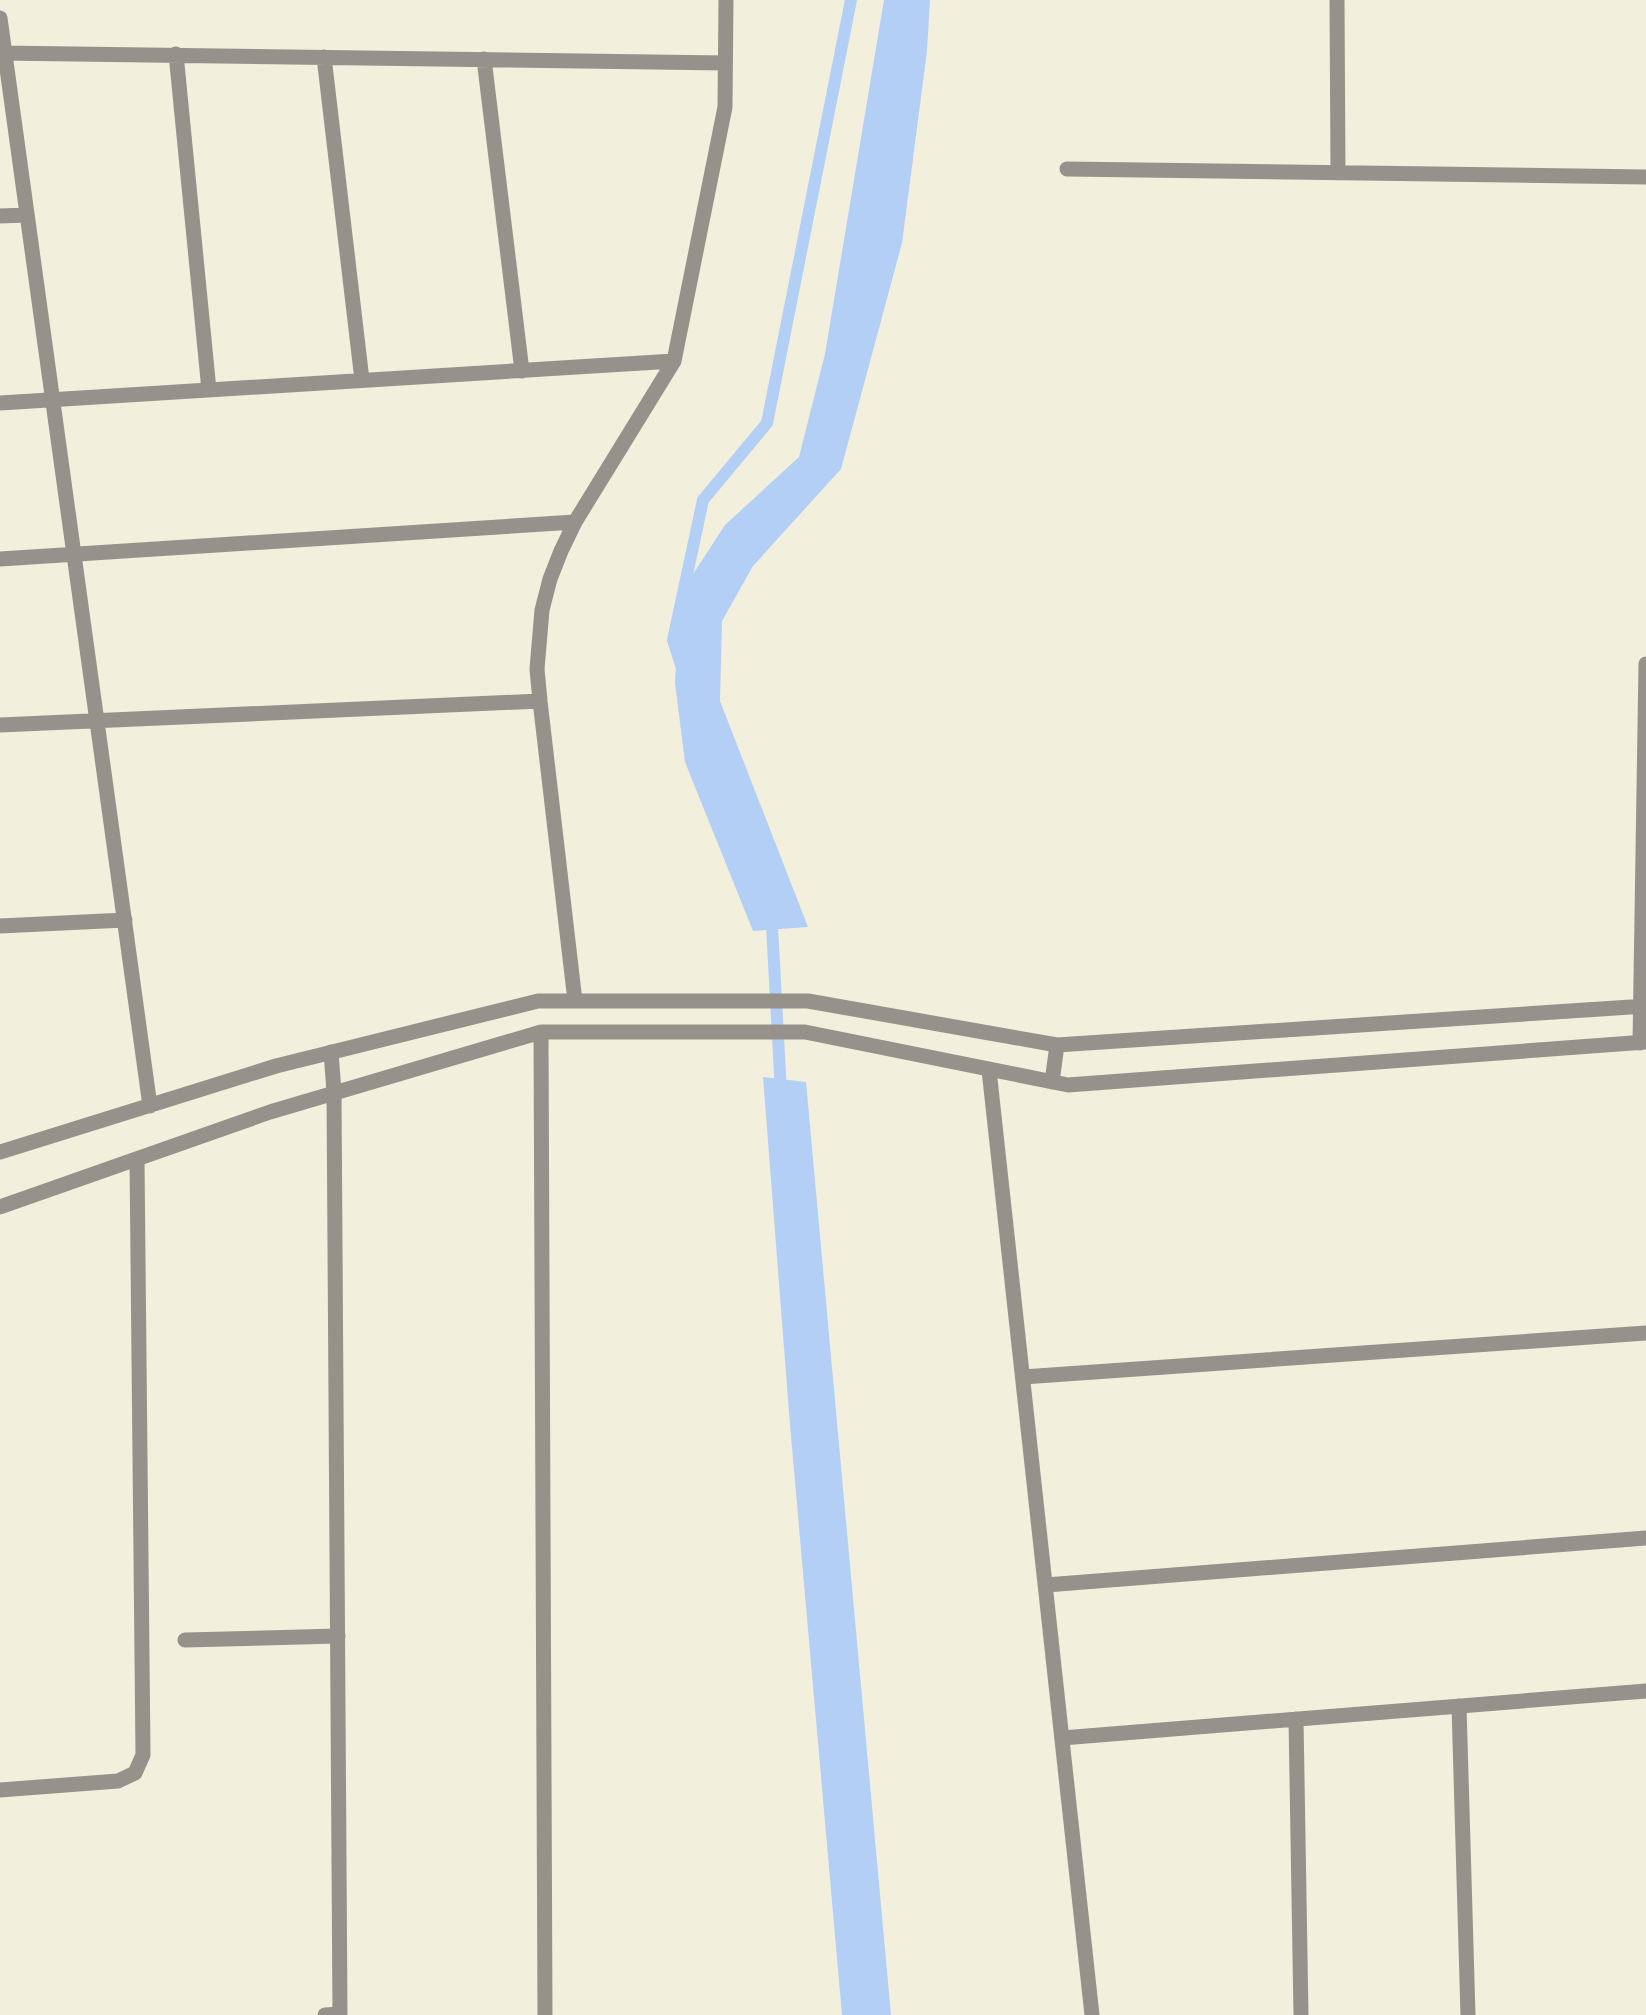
<svg xmlns="http://www.w3.org/2000/svg" width="1646" height="2015" font-family="'Open Sans',sans-serif">
	<style>
		.water { fill: #b3cff6 }
		.lines { fill: none; stroke-linecap: round; stroke-linejoin: round }
		.stream { stroke: #b3cff6; stroke-width: 12 }
		.minor { stroke: #96928b; stroke-width: 15 }
	</style>
	<rect width="100%" height="100%" fill="#f2efdc"/>
	<path class="water" d="M884,0H930L927,51L902,243L841,469L753,566L722,621L720,701L808,927L753,931L685,762L675,683L680,594L725,525L799,457L825,354Z
		M763,1077L806,1082L891,2015H842L790,1425Z"/>
	<g class="lines">
		<path class="stream" d="M681,665L673,640L703,500L767,423L851,0
			M768,916L772,926L781,1093"/>
		<path class="minor" d="M1337,0L1338,173
			M0,18L150,1106
			M0,53L725,63
			M176,54L209,390
			M324,57L362,380
			M484,59L522,371
			M1067,169L1646,177
			M0,216L27,215
			M0,403L674,361
			M0,559L575,522
			M0,725L540,701
			M0,926L125,920
			M575,1001L540,701L537,669L542,610L550,579L561,551L575,522L674,361L725,107L726,0
			M541,1032L545,2015
			M1640,1043L1646,664
			M331,1052L334,1092L340,2015
			M989,1070L1092,2015
			M1052,1082L1057,1045
			M0,1152L276,1066L538,1001H808L1057,1045L1646,1006
			M0,1207L270,1112L541,1032H805L1068,1085L1646,1042
			M1023,1377L1646,1333
			M1046,1585L1646,1538
			M185,1640L338,1636
			M1459,1706L1468,2015
			M1296,1719L1301,2015
			M1062,1738L1646,1691
			M0,1790L118,1781L135,1773L143,1755L137,1160
			M325,2015L340,2014"/>
	</g>
</svg>
